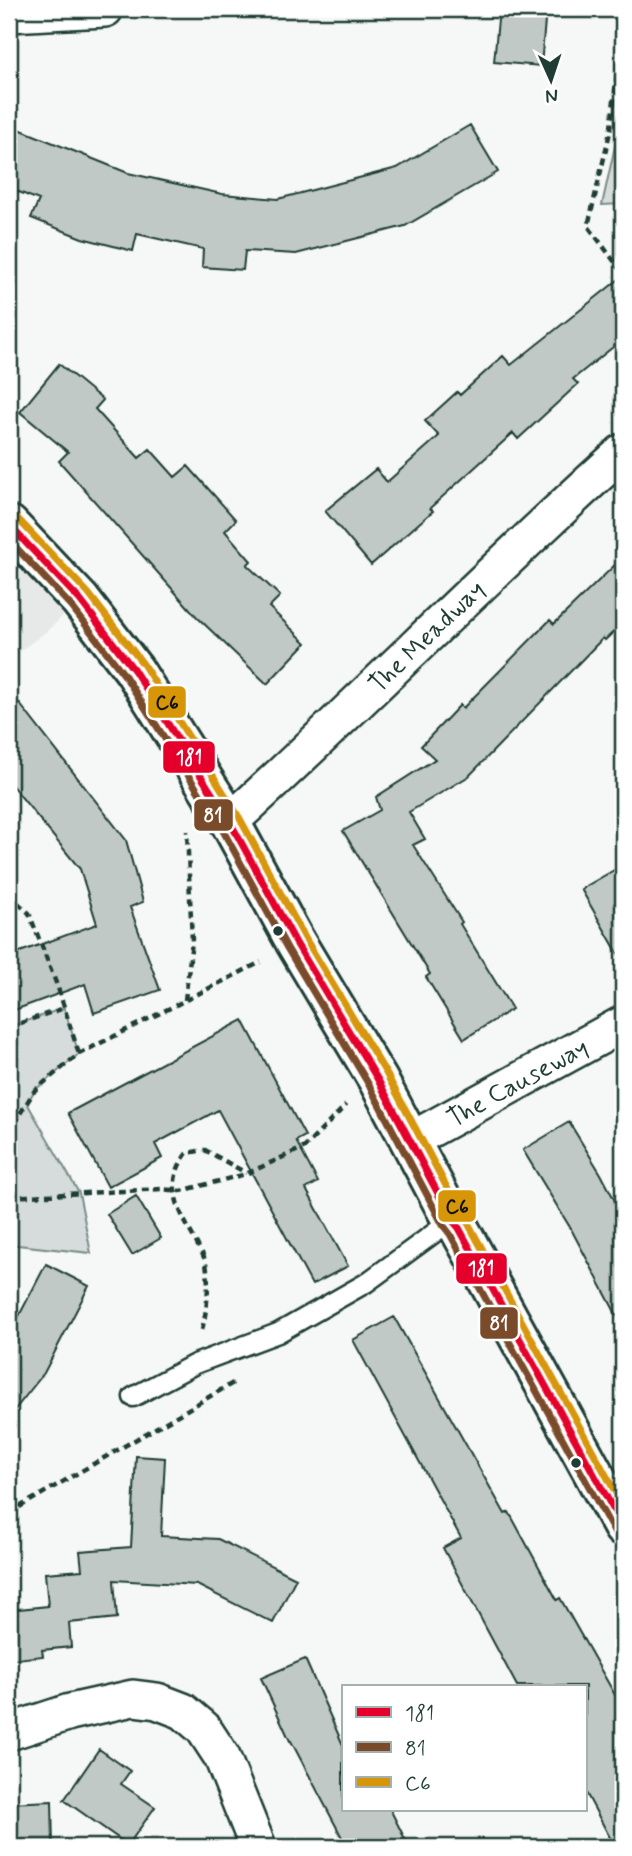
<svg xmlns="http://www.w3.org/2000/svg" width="632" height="1856" font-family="Mynerve,sans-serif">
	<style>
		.built { fill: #e6e9e8 }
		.green { fill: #d6dcdb; stroke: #7a8c88; stroke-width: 2 }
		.building { fill: #c0c9c6; stroke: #1f3d34; stroke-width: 2 }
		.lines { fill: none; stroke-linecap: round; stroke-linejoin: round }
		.service-casing { stroke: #1f3d34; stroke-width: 23 }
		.minor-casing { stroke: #1f3d34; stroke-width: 40 }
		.tertiary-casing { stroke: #1f3d34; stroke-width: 44 }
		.path { stroke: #1f3d34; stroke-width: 4.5; stroke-dasharray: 7 5; stroke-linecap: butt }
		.service { stroke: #fff; stroke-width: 18 }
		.minor { stroke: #fff; stroke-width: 35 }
		.tertiary { stroke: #fff; stroke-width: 38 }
		.bus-1-casing { stroke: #fff; stroke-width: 12 }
		.bus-2-casing { stroke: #fff; stroke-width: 12 }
		.bus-3-casing { stroke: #fff; stroke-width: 12 }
		.bus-1 { stroke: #e4002b; stroke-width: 7 }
		.bus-2 { stroke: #7a4b2a; stroke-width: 7 }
		.bus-3 { stroke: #d79608; stroke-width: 7 }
		.bus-dot { fill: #1f3d34; stroke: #fff; stroke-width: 2.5 }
		.labels { text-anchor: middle; stroke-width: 5; stroke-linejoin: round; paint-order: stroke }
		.street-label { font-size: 26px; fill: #1f3d34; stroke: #fff }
		.line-badge { stroke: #fff; stroke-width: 2.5 }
		.badge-label { font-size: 19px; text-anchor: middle; font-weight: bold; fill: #fff }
		.pale-badge-label { font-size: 19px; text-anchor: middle; font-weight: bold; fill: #111 }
	</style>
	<rect width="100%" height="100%" fill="#f6f7f7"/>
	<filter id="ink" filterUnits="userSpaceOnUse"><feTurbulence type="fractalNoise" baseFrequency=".0143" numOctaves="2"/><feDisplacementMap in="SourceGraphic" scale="14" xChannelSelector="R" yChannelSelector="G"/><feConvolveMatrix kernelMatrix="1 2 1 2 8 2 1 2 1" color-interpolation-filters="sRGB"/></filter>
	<g filter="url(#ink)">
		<path class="built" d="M9,525L80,600L47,631L9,659Z"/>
		<path class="green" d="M623,85V204L602,205L619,128Z
			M64,1008L79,1054L35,1090L27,1103L79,1193L91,1253L9,1244V1027Z"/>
		<path class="building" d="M499,9H546L541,66L494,62Z
			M9,125L128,173L222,194L278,199L397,168L470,125L498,172L405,226L296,254L245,251L243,270L202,267L203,249L137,234L133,251L82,238L31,218L39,200L9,188Z
			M623,276V339L573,379L578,384L518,439L513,433L430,508L433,511L371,565L325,511L376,469L387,482L439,436L425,421L457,392L460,395L503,356L511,365Z
			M59,364L103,400L95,409L139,458L150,449L175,477L188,466L236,520L225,531L251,561L247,565L280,596L269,607L306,643L267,684L197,617L59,461L68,452L20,412Z
			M623,557V623L605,640L603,638L469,776L409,812L425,839L413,845L462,922L460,924L512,1009L464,1039L426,977L430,974L343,831L380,810L376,797L435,759L421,746L460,705L463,708L550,620L554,624Z
			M9,690L126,840L143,902L130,907L160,990L94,1013L85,984L9,1012V956L97,924L80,869L9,782Z
			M623,865V962L581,889Z
			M243,1020L305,1136L296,1141L318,1182L306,1189L348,1266L312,1285L218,1110L155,1144L162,1158L108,1187L68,1113Z
			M569,1122L601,1174L623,1216V1327L571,1229L523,1150Z
			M136,1196L161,1238L132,1255L107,1214Z
			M46,1264L89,1286L44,1373L9,1417V1335Z
			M394,1317L505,1514L509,1512L557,1600L560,1598L623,1709V1847H615L585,1791V1686H517L443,1548L461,1538L353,1340Z
			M136,1456L165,1458L161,1536L218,1539L296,1578L273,1623L197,1585L114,1580L117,1618L69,1623L71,1647L42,1650L43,1656L9,1660V1610L48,1606L45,1573L82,1570L80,1551L131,1547Z
			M305,1659L343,1745V1809H390L409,1847H347L291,1741H290L261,1678Z
			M99,1749L130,1771L121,1784L155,1807L128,1845L64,1800Z
			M52,1801L53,1847H9V1803Z"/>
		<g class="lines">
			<g class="service-casing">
				<path id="service" d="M133,1397L195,1364L278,1333L366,1283L452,1220"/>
			</g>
			<g class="minor-casing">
				<path id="minor" d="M9,14L105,9
					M230,822C363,701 489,572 623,452
					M411,1140L623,1024
					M9,1732L70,1712L133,1698L157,1701L183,1711L203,1728L222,1757L258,1847"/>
			</g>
			<g class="tertiary-casing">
				<path id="tertiary" d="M9,525L80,600L134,670L230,822L296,943L378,1080L452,1220L459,1228L623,1527"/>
			</g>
			<path class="path" d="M623,15L611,128L588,226L623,273
				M9,895L29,913L58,988L79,1054
				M185,1000L192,941L187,831
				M9,1027L64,1008
				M10,1197L161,1189L181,1191L246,1174L305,1147L346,1105
				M9,1206V1131L35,1090L79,1054L261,962
				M202,1330C207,1309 210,1285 206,1264C205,1257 200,1250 197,1244C180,1212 162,1186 187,1153L205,1150L246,1173
				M9,1513L233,1383"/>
			<use href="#service" class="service"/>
			<use href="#minor" class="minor"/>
			<use href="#tertiary" class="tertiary"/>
			<g class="bus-1-casing">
				<path id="bus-1" d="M9,525L80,600L134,670L230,822L296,943L378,1080L452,1220L459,1228L623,1527"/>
			</g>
			<g class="bus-2-casing">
				<path id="bus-2" d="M9,540L72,607L125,676L221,827L287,948L369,1085L443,1225L450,1234L614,1532"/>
			</g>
			<g class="bus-3-casing">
				<path id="bus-3" d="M17,518L88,593L143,664L239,817L305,938L387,1075L461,1214L468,1223L623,1506"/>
			</g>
			<use href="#bus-1" class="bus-1"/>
			<use href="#bus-2" class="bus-2"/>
			<use href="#bus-3" class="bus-3"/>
		</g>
	</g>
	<g class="bus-dot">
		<circle cx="278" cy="931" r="6"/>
		<circle cx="576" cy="1463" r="6"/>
	</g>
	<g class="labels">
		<g class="street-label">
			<text transform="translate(426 636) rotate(-44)" y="9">The Meadway</text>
			<text transform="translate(517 1082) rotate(-29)" y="9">The Causeway</text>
		</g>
	</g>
	<g class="line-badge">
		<rect x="147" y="685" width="40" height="34" rx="7" fill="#d79608"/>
		<rect x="162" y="740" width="54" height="34" rx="7" fill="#e4002b"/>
		<rect x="193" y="798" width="41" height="34" rx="7" fill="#7a4b2a"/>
		<rect x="437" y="1189" width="40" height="34" rx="7" fill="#d79608"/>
		<rect x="455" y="1252" width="53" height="33" rx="7" fill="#e4002b"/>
		<rect x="479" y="1306" width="40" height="34" rx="7" fill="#7a4b2a"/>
	</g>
	<g class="badge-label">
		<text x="189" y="764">181</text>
		<text x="213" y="822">81</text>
		<text x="481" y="1275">181</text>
		<text x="499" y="1330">81</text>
	</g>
	<g class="pale-badge-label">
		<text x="167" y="709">C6</text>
		<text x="457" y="1213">C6</text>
	</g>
	<rect width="632" height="1856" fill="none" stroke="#fff" stroke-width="35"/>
	<rect x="18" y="18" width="597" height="1821" fill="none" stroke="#1f3d34" stroke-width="2.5" filter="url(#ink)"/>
	<rect x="342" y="1685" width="245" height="126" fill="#ffffff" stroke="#a5b1ae" stroke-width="2"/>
	<rect x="356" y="1707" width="35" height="10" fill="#e4002b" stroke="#a5b1ae" stroke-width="2"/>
	<text x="405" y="1720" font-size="21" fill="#1f3d34">181</text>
	<rect x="356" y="1742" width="35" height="10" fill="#7a4b2a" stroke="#a5b1ae" stroke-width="2"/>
	<text x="405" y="1755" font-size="21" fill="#1f3d34">81</text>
	<rect x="356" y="1777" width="35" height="10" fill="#d79608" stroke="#a5b1ae" stroke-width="2"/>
	<text x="405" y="1790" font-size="21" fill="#1f3d34">C6</text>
	<g transform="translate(551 80) rotate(177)" stroke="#ffffff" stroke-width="5" paint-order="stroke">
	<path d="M0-5L12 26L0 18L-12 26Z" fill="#1f3d34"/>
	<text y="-10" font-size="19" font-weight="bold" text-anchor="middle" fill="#1f3d34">N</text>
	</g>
</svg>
